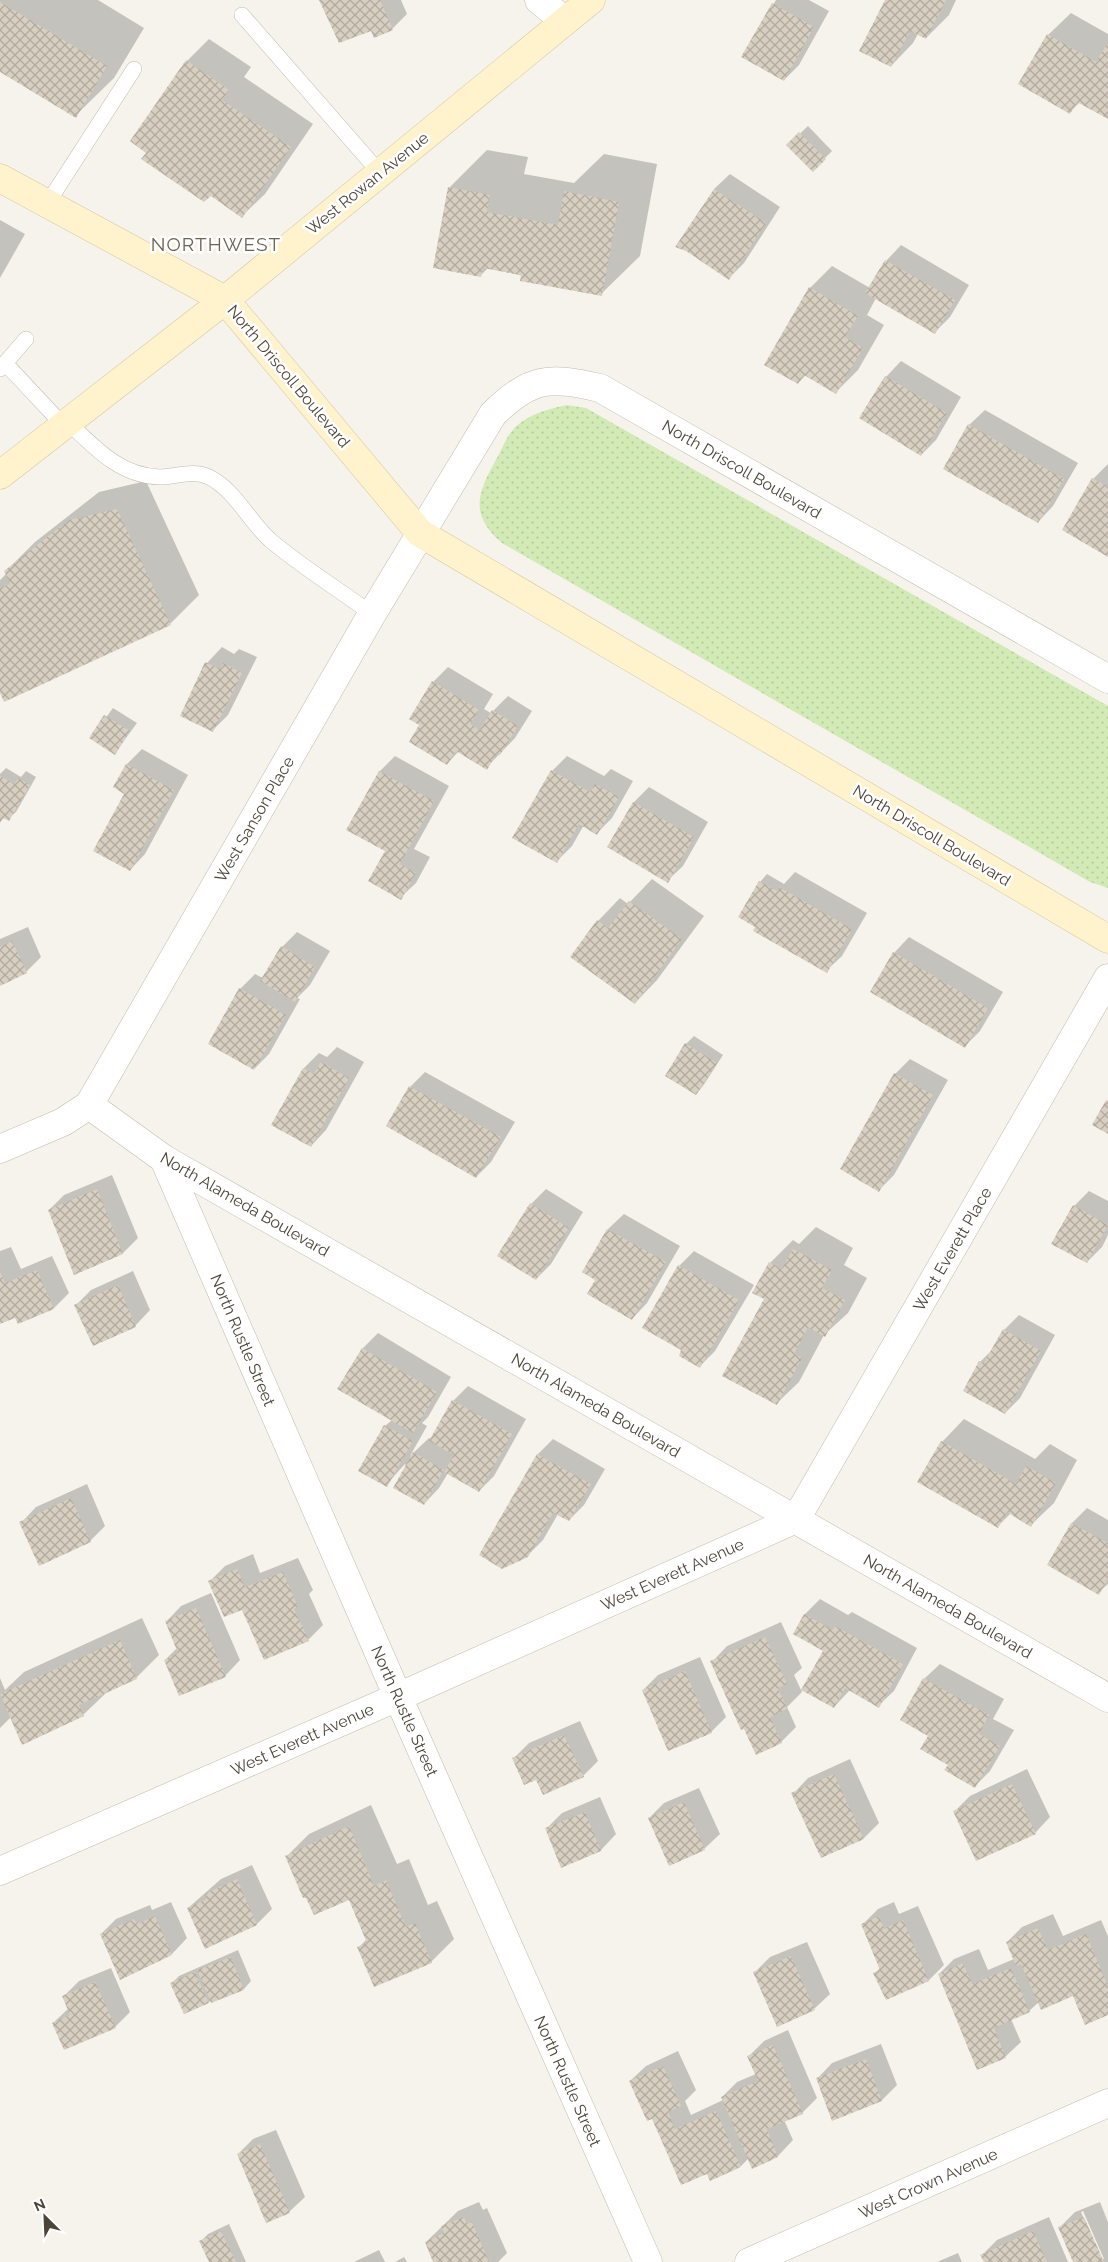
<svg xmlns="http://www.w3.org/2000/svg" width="1108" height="2262" font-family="Raleway,sans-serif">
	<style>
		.grass { fill: url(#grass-dots) }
		.shadow { fill: #0003; fill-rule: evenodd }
		.building { fill: url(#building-cross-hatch) }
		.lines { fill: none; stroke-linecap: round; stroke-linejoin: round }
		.lane-casing { stroke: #c2bbae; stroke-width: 16 }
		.street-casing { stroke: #c2bbae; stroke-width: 29 }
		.secondary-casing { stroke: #d6c79b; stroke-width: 29 }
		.lane { stroke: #fff; stroke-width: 15 }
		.street { stroke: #fff; stroke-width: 28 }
		.secondary { stroke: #fff3cd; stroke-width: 28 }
		.labels { text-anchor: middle; stroke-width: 5; stroke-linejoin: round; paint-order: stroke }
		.street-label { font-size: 16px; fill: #4b4439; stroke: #fff }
		.quarter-label { font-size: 19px; letter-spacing: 1px; fill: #6e6250; stroke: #fff }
	</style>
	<defs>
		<pattern id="grass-dots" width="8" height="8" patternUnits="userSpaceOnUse" patternTransform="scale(1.25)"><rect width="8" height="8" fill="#d2eab5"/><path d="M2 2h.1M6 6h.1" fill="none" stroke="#b6ca9c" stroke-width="1.8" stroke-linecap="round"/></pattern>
		<pattern id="building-cross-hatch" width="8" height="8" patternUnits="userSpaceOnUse" patternTransform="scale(1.25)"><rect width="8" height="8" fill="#d8cfc1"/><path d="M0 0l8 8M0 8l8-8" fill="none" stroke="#b1aa9e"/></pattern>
	</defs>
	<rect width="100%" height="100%" fill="#f6f3ec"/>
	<path class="grass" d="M567,405L586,408L1108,706V888L1090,882L502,543C468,514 478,492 497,458C502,449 506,438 512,431C525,415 548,409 567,405Z"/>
	<path class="shadow" d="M0,0H98L144,28L114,78L75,116L0,70Z
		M321,0H401L407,14L392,29H371Z
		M776,0H809L829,11L799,65L784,80L743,56Z
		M887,0H956L949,15L926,38L918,34L913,43L891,66Z
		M1071,13L1108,34V118L1080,102L1070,112L1048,35Z
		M209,39L251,67L244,77L313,124L265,194L242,216L148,152L187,61Z
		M808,126L832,151L813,170L788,145Z
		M487,150L528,157L524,174L574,183L604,154L657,164L640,256L601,294L488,268L481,275L449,188Z
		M730,174L780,207L744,263L729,278L714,189Z
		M0,220L25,234L0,278Z
		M901,245L969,285L950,317L935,332L876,298L867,315L884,325L858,370L836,392L806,375L798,383L810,288L832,266L870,288L886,261Z
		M901,361L961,397L936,440L921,455L886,377Z
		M985,410L1078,463L1053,506L1038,522L969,425Z
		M1108,464V555L1093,479Z
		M146,481L199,595L170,624L0,690V580L7,573L6,571L35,542L99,492Z
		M222,647L234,654L239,649L257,657L228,715L213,730L181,715L207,663Z
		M448,667L493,694L484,709L491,713L508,696L532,711L515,738L486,768L459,751L447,764L421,725L433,682Z
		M113,708L137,723L115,753L91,738Z
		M142,749L188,775L145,854L130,870L127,764Z
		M395,756L449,786L414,849L430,857L416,883L400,898L386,851L348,830L380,771Z
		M567,756L604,776L611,769L633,781L612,818L597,833L584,825L572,846L556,862L552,771Z
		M6,768L21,777L26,771L36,777L16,812L8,819L5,817L0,822V774Z
		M649,787L708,822L683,866L667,881L608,847L634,802Z
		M795,872L867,913L842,956L826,971L760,882L767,874L784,884Z
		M652,879L704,916L657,980L635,1003L572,957L598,921L620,898L628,904Z
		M28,927L41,957L26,972L0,984V939Z
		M297,932L330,951L310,985L297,998L300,999L269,1054L254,1069L240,989L255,974L263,978L282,947Z
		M909,937L1003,992L980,1031L965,1046L872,992L894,953Z
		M694,1036L723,1055L703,1086L696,1094L667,1076L686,1044Z
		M337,1047L364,1062L326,1130L311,1146L304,1068L319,1053L327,1057Z
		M910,1059L948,1080L894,1175L879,1190L895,1074Z
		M425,1072L515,1122L491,1162L476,1177L410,1087Z
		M112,1175L138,1238L123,1253L75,1273L49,1210L64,1195Z
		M546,1189L583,1212L551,1264L536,1279L531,1204Z
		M1089,1191L1108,1201V1235L1102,1247L1087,1262L1074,1206Z
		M624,1214L680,1246L647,1303L632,1319L597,1279L584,1272L608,1229Z
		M816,1227L853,1248L844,1265L867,1278L848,1313L824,1335L799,1382L776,1404L766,1299L754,1292L770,1263L793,1240L799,1244Z
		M11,1247L21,1269L52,1256L69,1293L54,1308L18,1322L15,1316L0,1323V1251Z
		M694,1251L754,1285L715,1351L700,1366L683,1350L679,1266Z
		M133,1271L150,1310L135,1326L76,1305L91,1290Z
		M1019,1315L1055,1335L1020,1398L1005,1413L964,1390L981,1361L994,1348L1004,1330Z
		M378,1333L451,1377L428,1417L422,1423L427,1426L410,1456L429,1438L432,1439L453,1401L468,1386L526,1419L494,1476L479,1491L448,1473L439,1488L424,1504L405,1464L386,1485L385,1426L392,1420L363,1348Z
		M964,1419L1035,1459L1050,1444L1077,1460L1054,1503L1031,1525L1011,1513L998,1526L919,1481L942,1442Z
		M553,1439L605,1469L584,1505L569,1520L558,1514L543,1540L527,1556L481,1554L538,1454Z
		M87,1484L105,1526L90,1541L21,1523L36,1507Z
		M1087,1508L1108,1520V1584L1098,1593L1049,1565L1072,1523Z
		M253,1554L260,1573L298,1558L313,1590L309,1594L323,1625L308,1640L243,1608L210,1581L225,1566Z
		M211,1593L240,1660L225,1676L165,1660L177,1648L166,1622L181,1606Z
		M820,1599L848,1615L852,1612L917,1648L894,1691L878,1706L850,1690L834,1707L825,1651L795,1634L805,1614Z
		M142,1618L159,1655L136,1678L106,1693L83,1715L11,1717L0,1728V1678L5,1690L24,1672Z
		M781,1622L802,1668L794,1675L802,1692L787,1707L796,1727L781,1742L712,1662L727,1646Z
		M700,1657L726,1717L711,1732L643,1690L658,1675Z
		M940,1664L1004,1699L993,1719L1014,1730L990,1771L975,1786L950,1764L929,1736L924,1679Z
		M580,1721L598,1761L583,1776L537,1778L514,1758L529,1743Z
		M850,1759L879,1823L864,1838L822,1857L793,1794L808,1778Z
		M1027,1769L1050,1817L1035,1833L954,1812L970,1796Z
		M699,1788L720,1834L704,1849L649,1818L664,1803Z
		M600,1797L616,1834L601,1850L562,1866L546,1829L562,1813Z
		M371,1805L397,1864L409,1859L428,1905L437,1901L454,1939L431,1962L358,1948L367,1939L350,1898L286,1857L309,1834Z
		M252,1865L272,1909L257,1924L188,1908L221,1879Z
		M171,1902L187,1938L172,1954L121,1978L101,1934L116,1919L150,1905L152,1910Z
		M894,1902L899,1914L918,1906L944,1965L929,1980L875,1973L881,1967L863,1924L878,1909Z
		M1053,1914L1063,1936L1101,1920L1108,1936V2014L1073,1994L1039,2002L1029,2011L1011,2019L1021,2042L1005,2057L939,1974L954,1959L979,1949L988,1970L1014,1959L1007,1942L1022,1927Z
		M807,1942L830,1994L814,2009L754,1973L770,1957Z
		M238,1950L251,1981L244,1989L208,2002L172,1983L179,1976Z
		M111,1968L130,2012L115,2027L53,2023L69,2008L64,1996L79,1981Z
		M788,2030L817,2098L802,2113L784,2120L793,2140L778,2156L752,2167L749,2158L741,2166L711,2180L708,2172L652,2117L630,2081L646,2066L678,2051L696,2090L685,2101L691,2115L723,2100L722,2097L737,2082L756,2074L749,2056L764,2041Z
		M881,2044L897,2085L882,2100L817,2079L832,2063Z
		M276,2130L305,2197L289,2212L238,2154L253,2139Z
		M479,2202L483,2210L487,2208L507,2253L498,2262H435L426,2242L458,2211Z
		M1100,2202L1108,2222V2262H1074L1060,2227L1075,2212ZM1083,2211L1104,2259H1101L1081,2212Z
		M1049,2217L1068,2262H985L982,2255L997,2240Z
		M229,2224L246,2262H210L201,2241L208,2234Z
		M379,2250L385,2262H353H354Z
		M958,2253L962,2262H937Z
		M404,2257L407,2262H395Z"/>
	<path class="building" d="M319,0H380L393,30L374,38L371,31L339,43Z
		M885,0H946L926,39L910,31L891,67L859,51Z
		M0,2L107,66L76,118L0,72Z
		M772,3L814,27L784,81L741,57Z
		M1047,34L1096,62L1108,42V119L1077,102L1070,114L1018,84Z
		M186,60L229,90L222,100L291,147L242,218L211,196L204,202L141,159L146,153L130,141Z
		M799,132L826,159L813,172L786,145Z
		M448,187L490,195L487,212L558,225L564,191L619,202L602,296L520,281L521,275L483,268L481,277L433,268Z
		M714,189L766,223L729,280L686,251L675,247Z
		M885,260L955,300L935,334L865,293Z
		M809,287L858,316L845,337L863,348L836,394L804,375L798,384L764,365Z
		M885,376L947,413L921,456L859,418Z
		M968,424L1064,479L1038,523L943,469Z
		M1092,478L1108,487V557L1062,530Z
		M117,509L171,625L4,702L0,693V588L10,584L4,571L69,520Z
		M205,662L220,669L223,663L242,673L213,732L180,716Z
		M432,681L479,710L470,724L480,730L492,710L518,726L500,755L497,753L487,770L456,751L447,765L409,742L419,725L409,719Z
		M104,715L130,731L115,755L89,738Z
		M126,764L174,790L130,871L93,851L124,794L113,787Z
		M551,770L590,792L595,784L619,797L597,835L579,824L557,863L512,838Z
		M379,771L434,801L400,864L416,873L401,900L368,881L385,851L346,830Z
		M0,776L14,784L18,778L30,785L9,821L3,818L0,823Z
		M633,802L694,837L668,883L607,847Z
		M759,881L777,891L779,887L852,929L827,973L753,931L755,927L738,917Z
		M629,901L682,939L635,1004L570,957L597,920L608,928Z
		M12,941L27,973L0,986V947Z
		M281,946L315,967L295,1002L260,981Z
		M893,952L988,1008L965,1048L870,992Z
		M239,988L286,1015L254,1070L208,1044Z
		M685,1043L717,1063L696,1095L665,1076Z
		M321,1062L349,1078L311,1147L271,1125L303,1068L314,1074Z
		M894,1073L933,1095L879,1192L840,1169Z
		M409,1086L501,1137L476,1178L386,1126Z
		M1106,1100L1108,1101V1134L1092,1125Z
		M97,1189L123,1254L74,1275L48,1210Z
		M530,1203L569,1228L536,1280L497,1256Z
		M1073,1205L1108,1225L1087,1263L1051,1244Z
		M607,1229L666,1262L632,1320L587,1294L595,1280L582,1272Z
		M793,1249L832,1270L822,1288L845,1300L825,1337L808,1327L794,1354L802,1358L777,1405L722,1376L764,1299L752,1293L769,1262L782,1269Z
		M678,1265L739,1300L700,1368L679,1356L681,1350L642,1328Z
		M37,1270L54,1309L18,1324L15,1318L0,1324V1272L5,1283Z
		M118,1285L136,1327L93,1346L74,1305Z
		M1003,1329L1041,1351L1005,1414L963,1391L979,1361L984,1363Z
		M362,1348L437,1392L413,1433L337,1389Z
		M452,1400L512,1434L479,1492L444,1472L454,1455L429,1441Z
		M384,1425L413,1441L387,1487L358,1471Z
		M941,1441L1016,1484L1026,1466L1056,1483L1031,1527L1007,1512L998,1528L917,1482Z
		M413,1452L444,1470L424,1505L393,1488Z
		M537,1454L591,1484L569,1521L553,1513L528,1557L502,1569L479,1555Z
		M71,1498L91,1542L39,1566L19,1522Z
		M1071,1523L1108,1543V1578L1099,1595L1047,1565Z
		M237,1569L245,1587L283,1572L298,1607L294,1609L309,1641L264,1660L242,1610L224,1617L208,1581Z
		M196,1608L226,1677L179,1696L164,1660L178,1653L165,1621Z
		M804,1614L833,1630L835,1626L903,1664L879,1708L845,1688L834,1708L801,1690L823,1651L793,1634Z
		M765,1637L787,1684L778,1688L787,1709L770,1717L782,1743L756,1755L744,1729L741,1730L710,1661Z
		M120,1640L137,1679L79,1705L84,1716L22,1745L0,1694Z
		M685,1671L712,1733L668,1751L642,1690Z
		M923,1678L989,1715L979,1734L1000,1746L975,1788L944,1770L948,1765L920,1749L928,1736L900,1720Z
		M564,1735L584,1777L543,1795L536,1780L524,1785L512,1758Z
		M834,1774L864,1839L821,1858L791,1793Z
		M1012,1784L1036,1834L976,1861L953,1811Z
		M684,1802L705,1850L669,1866L648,1818Z
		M585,1812L601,1851L561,1868L545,1828Z
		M349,1826L374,1886L386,1880L406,1927L415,1923L432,1963L374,1987L357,1947L367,1943L349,1900L314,1915L306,1898H303L285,1856Z
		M237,1879L257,1925L205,1949L187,1908L207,1899L205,1894Z
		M155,1916L172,1955L120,1980L100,1934L134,1919L137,1924Z
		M879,1916L884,1929L903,1920L929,1981L886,2000L873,1973L880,1970L861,1924Z
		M1038,1928L1048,1950L1086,1934L1108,1986V2015L1085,2025L1073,1996L1041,2010L1021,1964L1016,1966L1006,1942Z
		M791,1956L815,2010L777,2027L753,1972Z
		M231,1957L244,1990L211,2003L197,1970Z
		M963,1963L972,1984L1011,1968L1030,2012L994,2028L1006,2058L977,2070L938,1974Z
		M195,1972L209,2003L184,2014L170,1983Z
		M95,1982L116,2028L64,2050L52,2023L70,2015L62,1996Z
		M773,2045L803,2114L767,2129L778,2157L752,2169L721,2097L758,2081L747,2056Z
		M866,2059L882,2101L832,2121L816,2078Z
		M663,2066L681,2106L668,2112L675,2129L716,2111L741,2167L710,2181L707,2174L681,2185L652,2119L647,2121L629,2081Z
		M260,2144L290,2213L266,2223L237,2154Z
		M464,2217L467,2224L472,2222L489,2262H433L425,2242L444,2233L441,2226Z
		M1084,2217L1104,2262H1073L1058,2227Z
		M221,2231L236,2262H209L199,2241Z
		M1033,2231L1047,2262H984L980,2255Z"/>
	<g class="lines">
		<g class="lane-casing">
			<path id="lane" d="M242,15L380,173
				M47,204L134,69
				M5,363L63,425
				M0,369L26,339
				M68,422C95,448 120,476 160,477C176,477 193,469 209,477C235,490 249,521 270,540C302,567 338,589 372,614"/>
		</g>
		<g class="street-casing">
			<path id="street" d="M539,0L565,21
				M89,1105L164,1159L1108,1698
				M0,1149L63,1122L89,1105L372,614L493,414C531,377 549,376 600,388L1108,679
				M164,1159L398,1697L648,2262
				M0,1871L398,1697L796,1519L1108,978
				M749,2262L1108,2103"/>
		</g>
		<g class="secondary-casing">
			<path id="secondary" d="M0,178L225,300L420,533L1108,939
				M0,475L225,300L591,0"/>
		</g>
		<use href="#lane" class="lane"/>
		<use href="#street" class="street"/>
		<use href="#secondary" class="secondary"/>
	</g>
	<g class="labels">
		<g class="street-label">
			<text transform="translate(367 183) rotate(-39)" y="6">West Rowan Avenue</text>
			<text transform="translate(289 376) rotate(50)" y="6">North Driscoll Boulevard</text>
			<text transform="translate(742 469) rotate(30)" y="6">North Driscoll Boulevard</text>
			<text transform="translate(254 819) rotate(-60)" y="6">West Sanson Place</text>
			<text transform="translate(932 835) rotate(31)" y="6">North Driscoll Boulevard</text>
			<text transform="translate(245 1204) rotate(30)" y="6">North Alameda Boulevard</text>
			<text transform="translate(952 1249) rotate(-60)" y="6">West Everett Place</text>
			<text transform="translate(243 1340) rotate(67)" y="6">North Rustle Street</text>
			<text transform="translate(596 1405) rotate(30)" y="6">North Alameda Boulevard</text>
			<text transform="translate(672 1574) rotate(-24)" y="6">West Everett Avenue</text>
			<text transform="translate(948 1606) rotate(30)" y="6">North Alameda Boulevard</text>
			<text transform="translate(405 1711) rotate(66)" y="6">North Rustle Street</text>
			<text transform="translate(302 1739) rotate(-24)" y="6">West Everett Avenue</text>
			<text transform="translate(568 2081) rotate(66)" y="6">North Rustle Street</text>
			<text transform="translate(928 2183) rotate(-24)" y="6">West Crown Avenue</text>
		</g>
		<g class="quarter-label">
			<text x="216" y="251">NORTHWEST</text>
		</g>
	</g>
	<g transform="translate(45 2217) rotate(336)" stroke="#ffffff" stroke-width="4" paint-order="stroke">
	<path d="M0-4L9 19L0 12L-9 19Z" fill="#4b4439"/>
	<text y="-8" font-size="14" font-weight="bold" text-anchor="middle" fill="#4b4439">N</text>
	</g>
</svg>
